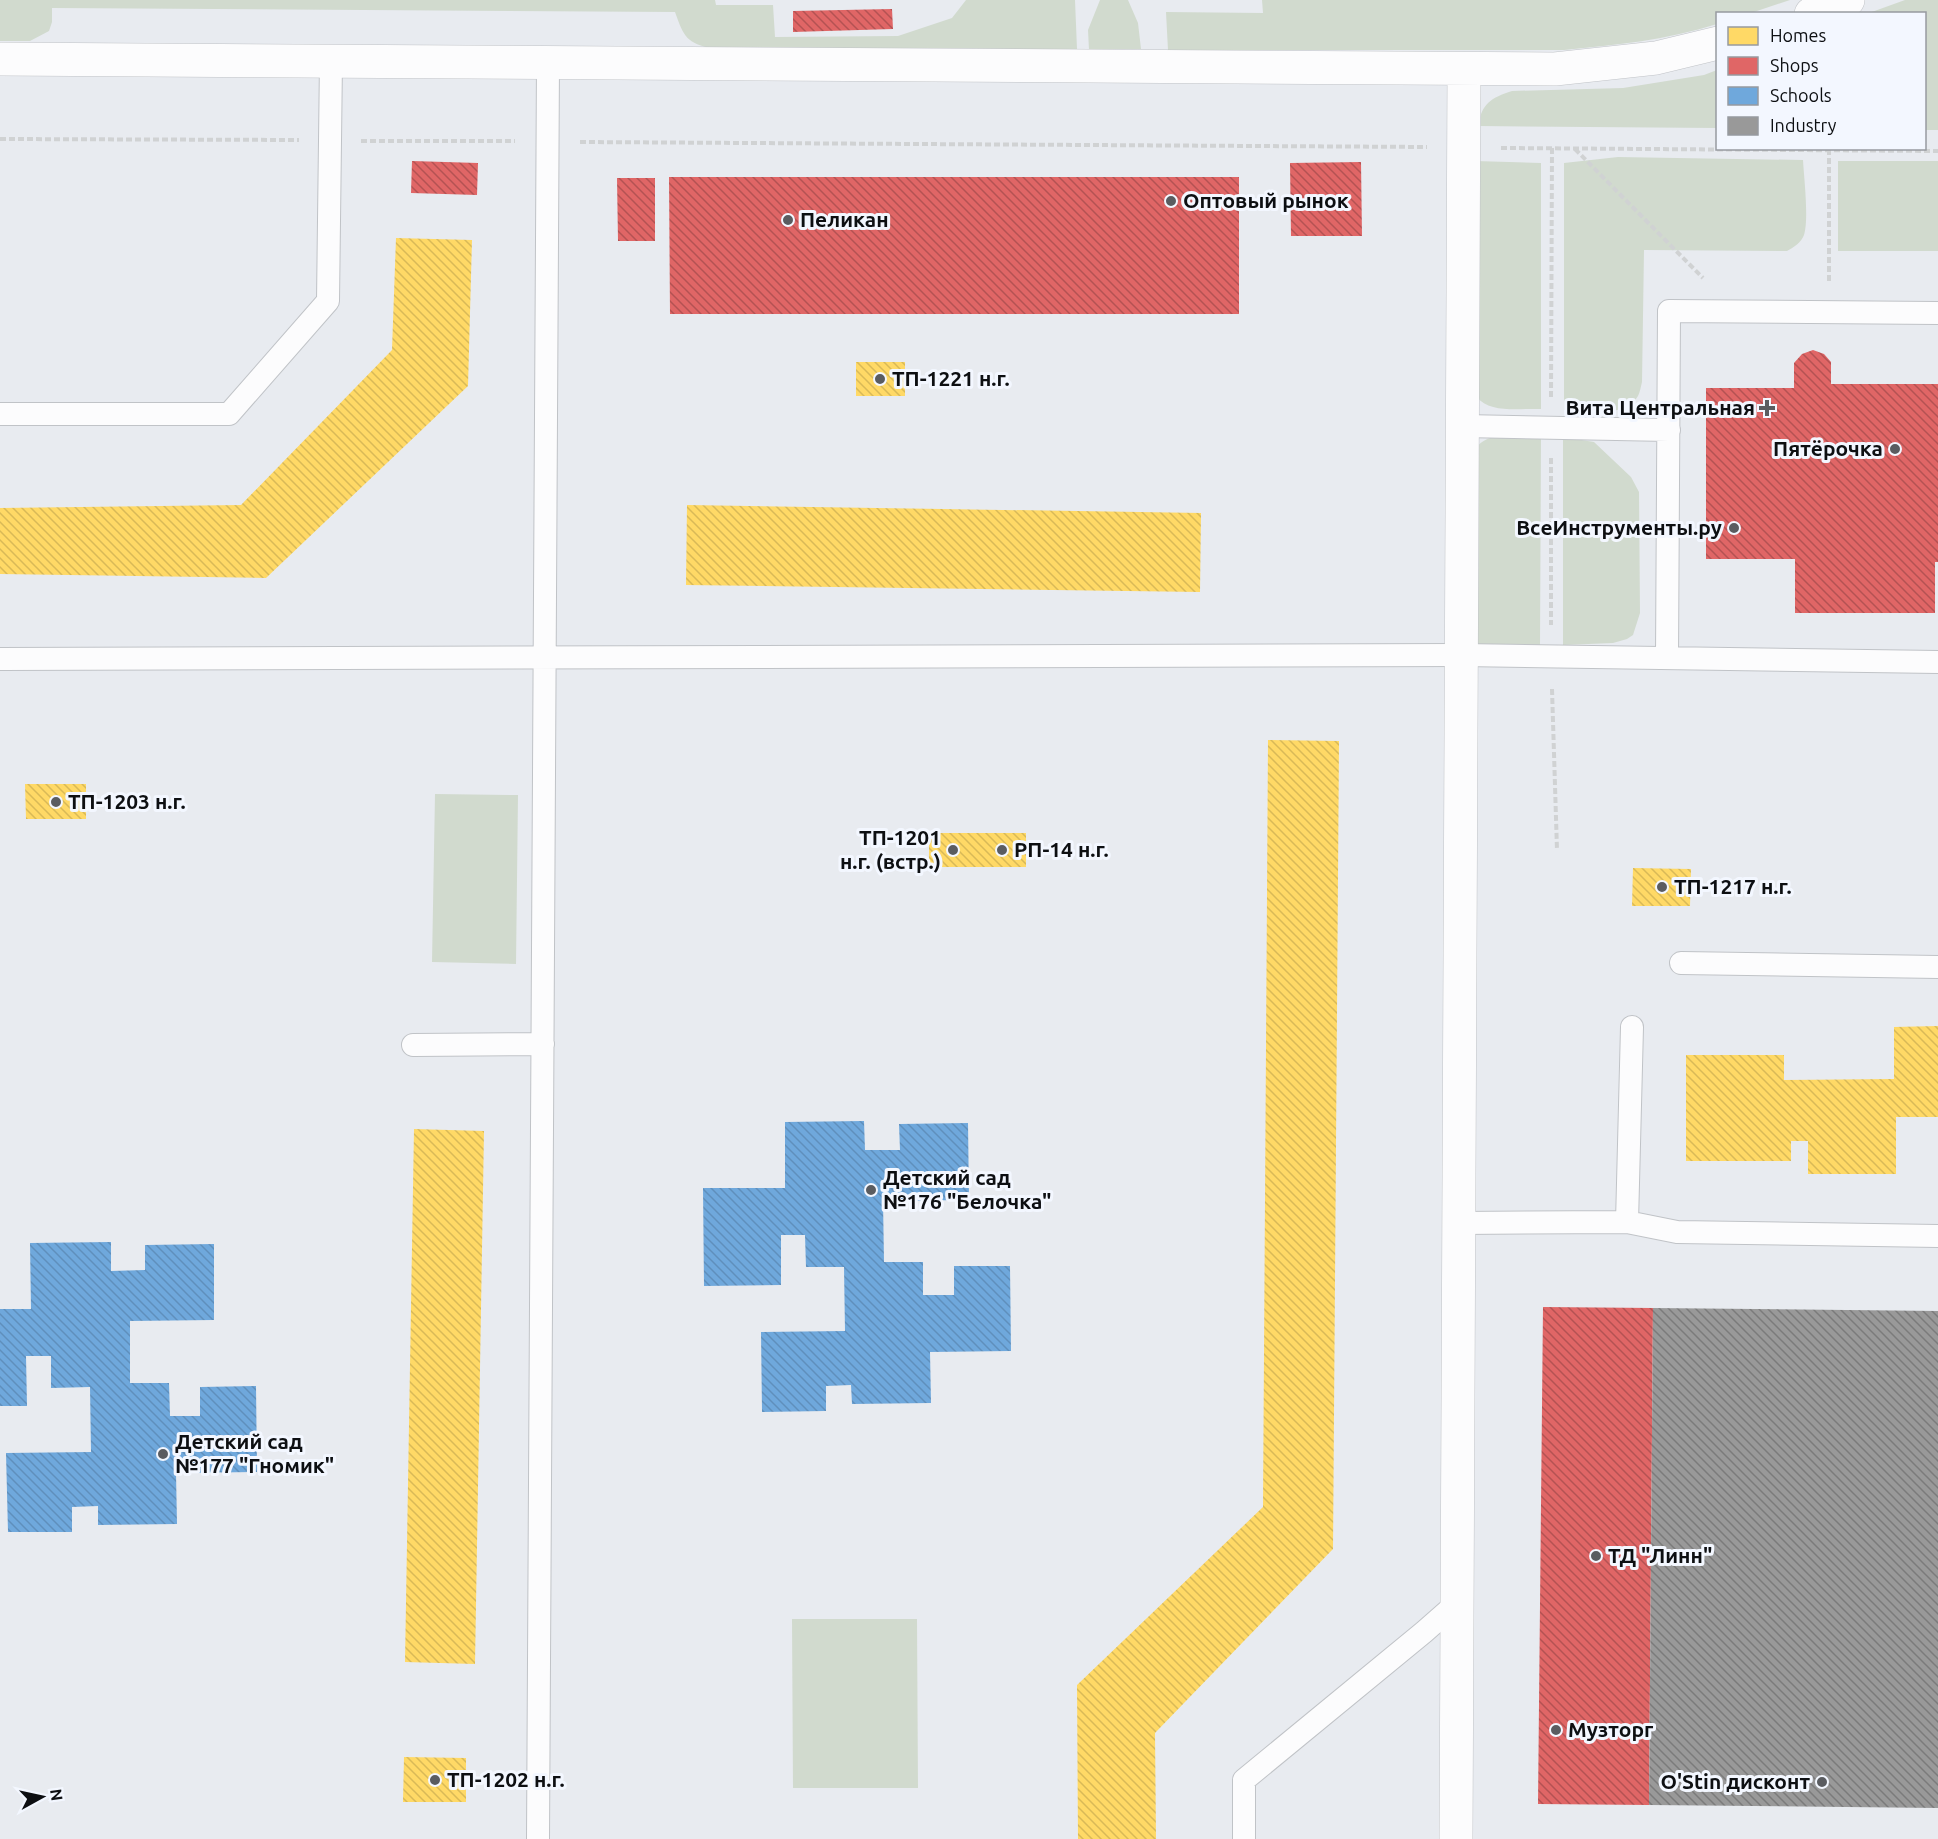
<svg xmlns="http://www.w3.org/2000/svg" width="1938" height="1839" font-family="Ubuntu,sans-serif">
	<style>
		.grass { fill: #d1dace }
		.homes { fill: url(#homes-back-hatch) }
		.shops { fill: url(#shops-back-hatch) }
		.schools { fill: url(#schools-back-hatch) }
		.industry { fill: url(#industry-back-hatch) }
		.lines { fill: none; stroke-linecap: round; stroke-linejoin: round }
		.service-casing { stroke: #c0c3c7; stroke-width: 24 }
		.minor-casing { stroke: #c0c3c7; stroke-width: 34 }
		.path { stroke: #d0d2d3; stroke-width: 4; stroke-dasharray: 6 3; stroke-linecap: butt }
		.service { stroke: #fcfcfd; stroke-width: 22 }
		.minor { stroke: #fcfcfd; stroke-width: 33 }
		.poi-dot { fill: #5a5c60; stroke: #f3f7ff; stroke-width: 2 }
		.labels { text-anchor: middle; stroke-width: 6; stroke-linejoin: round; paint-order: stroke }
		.poi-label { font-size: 21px; font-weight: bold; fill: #0d0f12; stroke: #f3f7ff; text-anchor: start }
	</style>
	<defs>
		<pattern id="homes-back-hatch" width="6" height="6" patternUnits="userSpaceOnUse" patternTransform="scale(1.5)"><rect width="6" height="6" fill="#ffd966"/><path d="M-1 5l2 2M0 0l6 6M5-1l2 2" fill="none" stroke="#d9b957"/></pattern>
		<pattern id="shops-back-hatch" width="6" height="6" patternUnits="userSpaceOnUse" patternTransform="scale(1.5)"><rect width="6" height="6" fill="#e06666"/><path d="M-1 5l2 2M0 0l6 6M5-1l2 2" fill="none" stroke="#b45253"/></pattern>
		<pattern id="schools-back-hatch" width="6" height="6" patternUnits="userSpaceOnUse" patternTransform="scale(1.5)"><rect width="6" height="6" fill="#6fa8dc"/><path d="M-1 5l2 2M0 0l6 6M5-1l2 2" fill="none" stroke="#5f8fbc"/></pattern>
		<pattern id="industry-back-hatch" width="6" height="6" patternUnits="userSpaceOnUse" patternTransform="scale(1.5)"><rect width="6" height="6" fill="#999"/><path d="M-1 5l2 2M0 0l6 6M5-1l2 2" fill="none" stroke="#7b7b7b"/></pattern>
	</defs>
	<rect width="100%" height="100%" fill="#e8ebf0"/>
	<path class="grass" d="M0,0H715L716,5H773L775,37L898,36L952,18L966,0H1075L1077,49H714C686,43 684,37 675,12L52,8V22L49,31L30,41H0Z
		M1100,0H1128L1138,23L1141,49L1089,50L1088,30Z
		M1262,0H1790L1751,13L1718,14L1717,24C1667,40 1616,45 1564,50H1168L1166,12L1263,13Z
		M1905,0H1938V130H1925L1924,14L1869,13Z
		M1717,70V128L1478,126C1482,103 1491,98 1512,91L1623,88L1704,75Z
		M1618,157L1803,160C1804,178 1809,219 1804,235C1801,243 1794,247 1787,251L1644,250L1642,382C1641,386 1640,392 1638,396C1624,419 1586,410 1564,410V163Z
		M1475,161L1541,163V409C1522,408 1489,414 1477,397Z
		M1838,161H1938V251H1838Z
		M1498,436H1541L1540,646H1480L1474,639L1476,448C1482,440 1489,438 1498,436Z
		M1563,437L1594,442L1631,477L1639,492L1640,613L1633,635L1627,639L1613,643L1563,645Z
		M435,794L518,795L516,964L432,962Z
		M792,1619H917L918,1788H793Z"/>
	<path class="homes" d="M396,238L472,240L468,386L266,578L0,574V508L241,505L392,350Z
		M856,362H905V396H856Z
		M687,505L1201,513L1200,592L686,585Z
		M1268,740L1339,741L1333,1549L1155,1733L1156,1839H1078L1077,1685L1263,1507Z
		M25,784H86V819H26Z
		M929,833H1026V867H929Z
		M1633,868L1691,869L1690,906H1632Z
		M1938,1026V1117H1896V1174H1808V1141H1791V1161H1686V1055H1784V1080L1894,1079V1027Z
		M414,1129L484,1131L475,1664L405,1662Z
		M404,1757L466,1758V1802H403Z"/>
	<path class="shops" d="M892,9L893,29L793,32V11Z
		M412,161L478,163L477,195L411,193Z
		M1361,162L1362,236H1291L1290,163Z
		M669,177H1239V314H670Z
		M617,178H655V241H618Z
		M1813,350L1824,354L1831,362V384H1938V562H1935V613H1795V559H1706V388H1794V363L1802,354Z
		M1543,1307L1653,1308L1649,1805L1538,1804Z"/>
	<path class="schools" d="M864,1121L865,1150H900L899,1124L968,1123L969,1200L883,1201L884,1262H923V1295H954V1266H1010L1011,1351L930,1352L931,1403L852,1404L851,1385L826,1386V1411L762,1412L761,1332L845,1331L844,1267H806L805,1235H781V1285L704,1286L703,1188H785V1122Z
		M111,1242V1271L145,1270V1245L214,1244V1320L130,1321V1383H169L170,1416H200V1387L256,1386L257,1472L176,1473L177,1524L98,1525V1506L72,1507V1532H8L6,1453L91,1452L90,1387L51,1388V1356H26L27,1406H0V1309H31L30,1243Z"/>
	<path class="industry" d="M1653,1308L1938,1311V1808L1649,1805Z"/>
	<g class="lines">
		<g class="service-casing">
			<path id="service" d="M0,414H229L328,301L331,61
				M1463,426L1669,430
				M1667,658L1669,311L1938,313
				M0,659L1462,655L1938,662
				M1681,963L1938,967
				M413,1045L543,1044
				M1627,1222L1677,1232L1938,1236
				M1459,1223L1627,1222L1632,1027
				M538,1839L548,63
				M1244,1839V1780L1424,1632L1457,1603"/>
		</g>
		<g class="minor-casing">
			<path id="minor" d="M1811,14L1848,0
				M0,59L1555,69L1656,58L1718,43
				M1456,1839L1464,70"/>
		</g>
		<path class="path" d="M0,139L299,140
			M361,141H515
			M580,142L1427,147
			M1501,148L1938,151
			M1575,149L1703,278
			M1829,281V150
			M1551,397L1552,148
			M1551,458V625
			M1552,689L1557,850"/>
		<use href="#service" class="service"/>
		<use href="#minor" class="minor"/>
	</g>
	<g class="poi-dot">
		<circle cx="1171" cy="201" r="6"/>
		<circle cx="788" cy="220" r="6"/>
		<circle cx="880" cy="379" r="6"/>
		<path d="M1764 399h6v6h6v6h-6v6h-6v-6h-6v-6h6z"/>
		<circle cx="1895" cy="449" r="6"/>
		<circle cx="1734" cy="528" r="6"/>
		<circle cx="56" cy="802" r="6"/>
		<circle cx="953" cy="850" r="6"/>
		<circle cx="1002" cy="850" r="6"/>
		<circle cx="1662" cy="887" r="6"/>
		<circle cx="871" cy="1190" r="6"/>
		<circle cx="163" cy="1454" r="6"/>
		<circle cx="1596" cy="1556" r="6"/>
		<circle cx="1556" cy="1730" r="6"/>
		<circle cx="435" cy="1780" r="6"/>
		<circle cx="1822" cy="1782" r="6"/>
	</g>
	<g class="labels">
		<g class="poi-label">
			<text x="1183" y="208">Оптовый рынок</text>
			<text x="800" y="227">Пеликан</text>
			<text x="892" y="386">ТП-1221 н.г.</text>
			<text x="1755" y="415" text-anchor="end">Вита Центральная</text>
			<text x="1883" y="456" text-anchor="end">Пятёрочка</text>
			<text x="1722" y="535" text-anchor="end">ВсеИнструменты.ру</text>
			<text x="68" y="809">ТП-1203 н.г.</text>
			<text x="941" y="845" text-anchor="end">ТП-1201<tspan x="941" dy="24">н.г. (встр.)</tspan></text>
			<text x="1014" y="857">РП-14 н.г.</text>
			<text x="1674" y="894">ТП-1217 н.г.</text>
			<text x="883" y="1185">Детский сад<tspan x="883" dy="24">№176 "Белочка"</tspan></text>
			<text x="175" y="1449">Детский сад<tspan x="175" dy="24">№177 "Гномик"</tspan></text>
			<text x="1608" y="1563">ТД "Линн"</text>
			<text x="1568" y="1737">Музторг</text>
			<text x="447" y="1787">ТП-1202 н.г.</text>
			<text x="1810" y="1789" text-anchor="end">O'Stin дисконт</text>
		</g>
	</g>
	<rect x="1716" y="12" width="210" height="138" fill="#f3f7ff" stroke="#979aa0" stroke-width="1.5"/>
	<rect x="1728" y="27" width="30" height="18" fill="#ffd966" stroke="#979aa0" stroke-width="1.5"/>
	<text x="1770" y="42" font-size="18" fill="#0d0f12">Homes</text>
	<rect x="1728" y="57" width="30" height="18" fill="#e06666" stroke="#979aa0" stroke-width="1.5"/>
	<text x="1770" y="72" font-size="18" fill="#0d0f12">Shops</text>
	<rect x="1728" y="87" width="30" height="18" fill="#6fa8dc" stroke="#979aa0" stroke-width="1.5"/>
	<text x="1770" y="102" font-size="18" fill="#0d0f12">Schools</text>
	<rect x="1728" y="117" width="30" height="18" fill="#999999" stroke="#979aa0" stroke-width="1.5"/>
	<text x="1770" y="132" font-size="18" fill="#0d0f12">Industry</text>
	<g transform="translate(42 1797) rotate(82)" stroke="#f3f7ff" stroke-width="4.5" paint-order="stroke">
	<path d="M0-4.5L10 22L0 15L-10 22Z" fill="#0d0f12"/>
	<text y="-9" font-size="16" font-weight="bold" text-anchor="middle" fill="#0d0f12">N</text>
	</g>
</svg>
